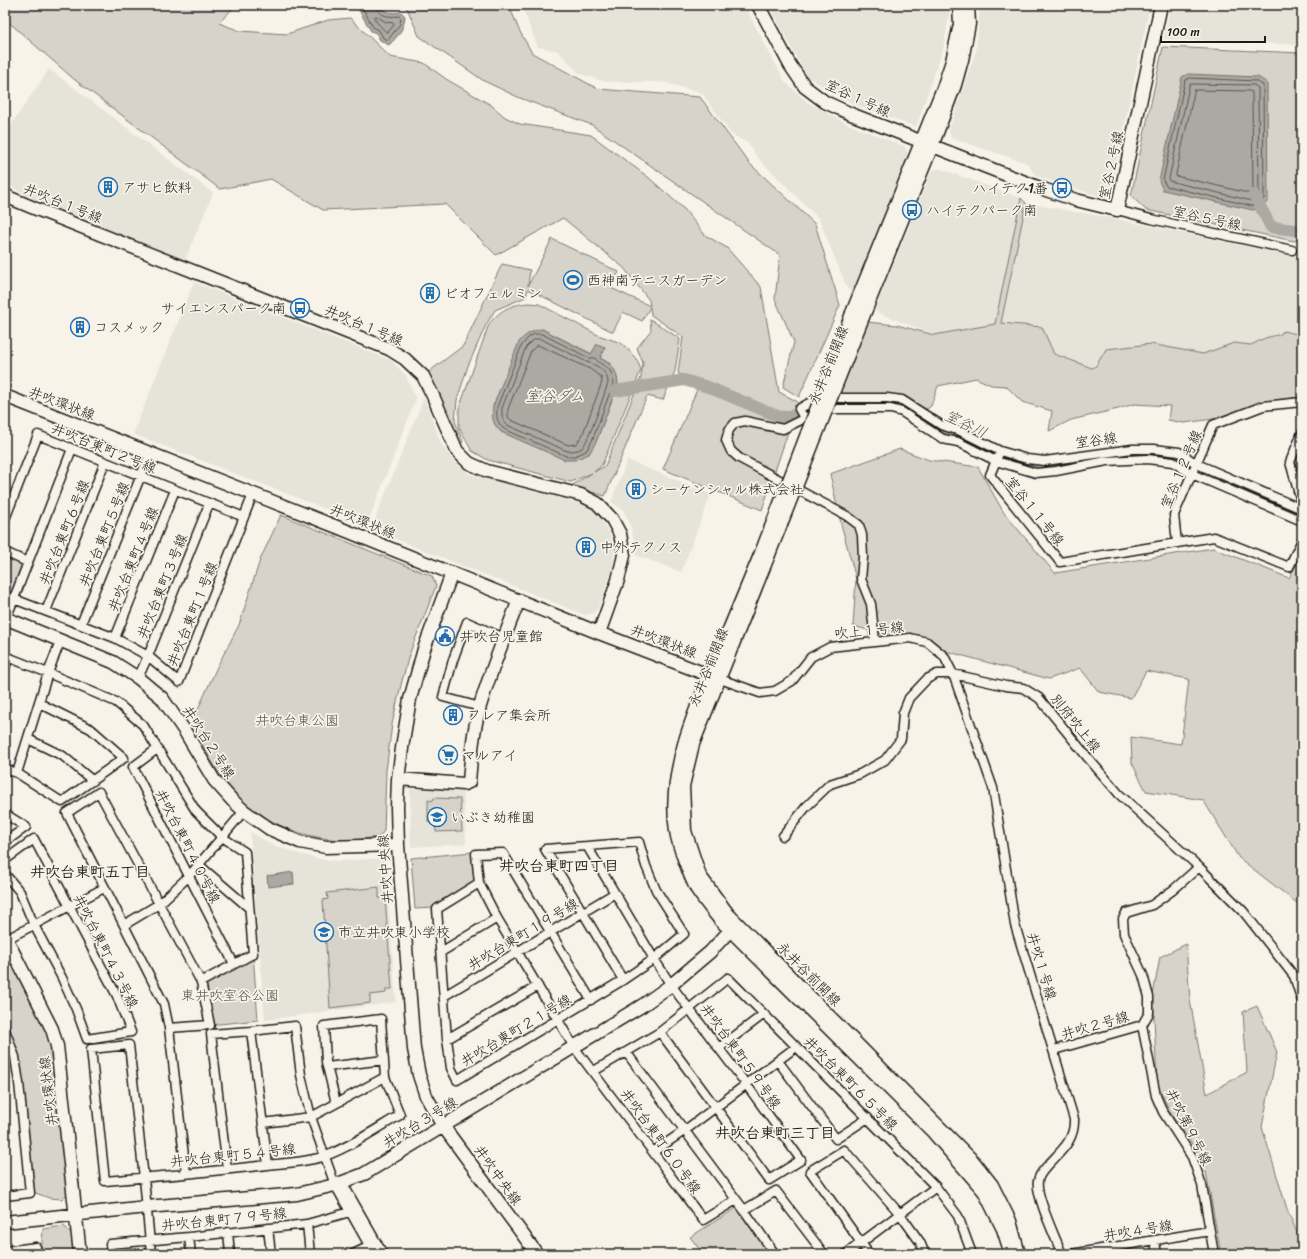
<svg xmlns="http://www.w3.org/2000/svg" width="1307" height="1259" font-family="Sriracha,'Klee One',sans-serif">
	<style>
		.built { fill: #e6e3d9 }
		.green { fill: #d7d3cb; stroke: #7a7874; fill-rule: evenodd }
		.water { fill: #aca9a2; stroke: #72716c }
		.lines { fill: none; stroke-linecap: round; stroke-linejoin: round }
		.shore { stroke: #565452; stroke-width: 1 }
		.river { stroke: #aca9a2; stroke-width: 12 }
		.street-casing { stroke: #1c1c1c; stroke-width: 11 }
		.secondary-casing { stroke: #1c1c1c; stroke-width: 15 }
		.street { stroke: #f7f3e8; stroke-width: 8 }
		.secondary { stroke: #f7f3e8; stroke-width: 12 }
		.secondary-bridge-casing { stroke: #1c1c1c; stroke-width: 15; stroke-linecap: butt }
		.secondary-bridge { stroke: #f7f3e8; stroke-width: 12 }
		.labels { text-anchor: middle; stroke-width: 3.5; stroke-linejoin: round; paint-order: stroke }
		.street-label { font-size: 14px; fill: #1c1c1c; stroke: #f7f3e8 }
		.poi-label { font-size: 14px; fill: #1c1c1c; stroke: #f7f3e8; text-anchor: start }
		.park-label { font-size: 14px; fill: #545351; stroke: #f7f3e8 }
		.water-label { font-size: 15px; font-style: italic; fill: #565452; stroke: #f7f3e8 }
		.neighbourhood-label { font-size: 15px; font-weight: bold; fill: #1c1c1c; stroke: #f7f3e8 }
	</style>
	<rect width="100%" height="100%" fill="#f7f3e8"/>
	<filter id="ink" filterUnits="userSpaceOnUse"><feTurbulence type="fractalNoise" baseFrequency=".025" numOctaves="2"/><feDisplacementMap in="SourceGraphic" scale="8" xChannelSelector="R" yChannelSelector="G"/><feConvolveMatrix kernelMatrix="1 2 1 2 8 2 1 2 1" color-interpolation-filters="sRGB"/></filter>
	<g filter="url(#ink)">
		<path class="built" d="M521,5H744L785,82L807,102L847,124L904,146L909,156L853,294L847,288L819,219L757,157L749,144L731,134L702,93L662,82H606L580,74L558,51L538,47Z
			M769,5H950V10L943,49L916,127L854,104L807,77Z
			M980,5H1150L1110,192L1102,197L1036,176L1027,163L951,138L949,130L976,51Z
			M1171,5H1291L1302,20V45L1164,39Z
			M49,69L213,193L185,260L25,196L5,182V134Z
			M941,169L1021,198L995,325L934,335L874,311L932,170Z
			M1026,203L1116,219L1302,258V335L1283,331L1281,334L1265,338L1251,345L1234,343L1203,354L1151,344L1106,349L1096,366L1092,368L1054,354L1041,327L1000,323Z
			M194,282L392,361L406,376L416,399L367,525L133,434Z
			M424,398L441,444L451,458L469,474L571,501L592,508L601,519L610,534L614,551L613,568L598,608L594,613L585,615L371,529Z
			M627,460L711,494L681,572L636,555V546L628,519L623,510L611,502Z
			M410,789H463L466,844L411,847Z
			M250,832L271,844L296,853L319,859L340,861L385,858L396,1002L265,1020Z"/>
		<path class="green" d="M5,5H236L219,23L240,31L287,34L328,20L350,18L390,57L424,63L446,79L491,105L505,117L520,124L591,135L648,177L684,209L705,235L727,248L761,287L779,392L798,402L762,510L663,469L699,385L678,373L683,337L651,315L650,307L642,321L623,312L613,332L528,289L526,297L495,310L486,325L468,366L457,400L455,421L463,442L457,445L427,373L463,346L502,264L530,270L528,286L552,239L619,272L611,288L650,306L649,300L624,268L563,218L496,255L445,204L323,210L271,179L220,189L75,80L5,19Z
			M400,5H509L519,30L532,53L598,89L700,97L750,164L815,224L840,305L799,397L783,387L794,342L775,299L780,255L592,125L520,98L484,81L419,36L407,8Z
			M1163,47L1302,53V220L1297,240L1294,241L1146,210L1131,196Z
			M1021,198L1026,203L1001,323L1042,327L1054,354L1092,368L1096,366L1106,349L1151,344L1203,354L1234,343L1251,345L1265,338L1281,334L1283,331L1302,335V397L1266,401L1213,419L1184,423L1168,420L1170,406L1134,404L1118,409L1071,420L1049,431L1052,411L1022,402L1006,386L991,385L976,378L938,386L931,406L927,409L922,408L901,395L837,396L866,322L897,325L934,335L995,324Z
			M530,303L539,304L598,335L621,343L627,348L637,360L641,370L602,465L594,472L605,466L641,377L643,363L637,348L651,330L650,319L680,339L675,371L663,400L647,396L605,496L571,486L592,473L571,482L488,460L472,451L464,437L459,427V409L489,324C501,309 512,304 530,303ZM542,329L592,354L605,347L600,358L611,364L618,384L596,442Z
			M1302,442V483L1294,463Z
			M900,449L929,460L978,467L1004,513L1055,573L1213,548L1289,578L1302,555V907L1239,858L1203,800L1146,791L1132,763L1131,737L1181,744L1189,679L1146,671L1131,698L1099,692L1080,668L1049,679L853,626L856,579L841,524L830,474Z
			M281,515L432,576L436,586L409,655L401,685L392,724L386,771L384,831L379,837C367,838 354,841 342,840C301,838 261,822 233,792C216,773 205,748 192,726L194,718L217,667L239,625L260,560Z
			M5,557L22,563L5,610Z
			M434,798L460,799L462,831L436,832L435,822H428V800L432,801Z
			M472,852L476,878L475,883L433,908L415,909L411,858Z
			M379,887V898H385L392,989H386V993L370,995V1003L330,1008L323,900L328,899L327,893Z
			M5,943L41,1017L50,1043L58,1086L68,1193L62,1199L49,1198L33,1192L25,1106L12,1038L5,1023Z
			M1186,944L1190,1000L1207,1094L1247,1072L1243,1012L1257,1006L1277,1052L1262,1127L1287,1209L1301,1242L1302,1254H1221L1204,1161L1172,1116L1157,1084L1153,995L1160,957Z
			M253,954L258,1020L210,1025L201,982Z
			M738,1207L768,1249L761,1254H703L690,1237Z
			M64,1226L72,1234L74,1254H42V1240L43,1229Z"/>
		<path class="water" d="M356,5H380C385,14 392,13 401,12L405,16C404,29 399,35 389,45L380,40L376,33L371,31Z
			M1188,74L1258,77L1267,83L1268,201L1262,207L1253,210L1163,190L1159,181L1182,77Z
			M542,329L591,354L597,344L605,347L600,358C612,365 617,369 618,384L596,442L589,454L575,460H565L501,432C492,423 492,419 493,406L519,342C526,334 531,331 542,329Z
			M293,872L294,884L268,887L267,876Z"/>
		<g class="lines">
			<path class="shore" d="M361,5L373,27L379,30L383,38L388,40L400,24L401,18L399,16C390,17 378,17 376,5
				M376,16L386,22L394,23V25L388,32H386C382,27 377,24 374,18Z
				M1190,78L1256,81L1263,85L1264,199L1260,204L1252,206L1166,186L1163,180L1185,81Z
				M1190,84L1254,85L1258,88L1259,197L1257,199L1252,201L1169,181V179Z
				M1195,90L1250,91L1252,92L1253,192L1252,194L1176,176Z
				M535,334H542L589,358H595C602,369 613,363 613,384L592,441L586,451L575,456H566L504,429C497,422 496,417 497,407L522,345L529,337Z
				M536,339H541L587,362C597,365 608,371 608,383C604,395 589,441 582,448C578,451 572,451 567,451L507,425C501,419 502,415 502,408L526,347L531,342Z
				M538,345L590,369L601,377L602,382L582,436L576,444L568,445L511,420L508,417V409L531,351Z"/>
			<path class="river" d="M1254,195L1271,227L1302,231
				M615,391L684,380L708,387L780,417L797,415L807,410L849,404L872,403L901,405L936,428L959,437L992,454L1031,466L1048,468L1089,458L1115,455H1146L1175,458L1218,479L1302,516"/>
			<g class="street-casing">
				<path id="street" d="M1117,210L1151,219L1292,250
					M804,418L799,409L809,403L826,398H887L902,400L941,425L960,431L1000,451L1027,459L1045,461L1132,449H1154L1179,452L1197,464L1302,509
					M1302,433L1290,462L1302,505
					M998,456L990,475L1060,562L1214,537L1289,567L1302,540
					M5,519L38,435L244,517
					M1177,543L1174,515L1213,425L1263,406L1302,402
					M5,552L27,562
					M14,599L115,638L148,656L179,682L253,494
					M46,611L105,462
					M6,619L72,449
					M81,624L150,453
					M115,638L175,490
					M875,641L871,604L861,579L863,557L862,535L859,525L847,516L739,458L731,451L726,440L729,430L735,423L745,421L783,429L819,411L836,409H891L902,412L943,439L958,442L996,461L1036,473L1056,471L1107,461L1147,459L1173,462L1192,474L1302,521
					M5,656L48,673L116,702L143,725L196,811L222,837L245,852L253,954L201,982
					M5,668L8,658
					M138,678L148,656L209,504
					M720,679L760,693L775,691L792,681L811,657L830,647L910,638L927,642L944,656L953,674L993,788L1015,925L1074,1119C1075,1140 1062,1150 1048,1165C1044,1170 1039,1174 1038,1181C1035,1195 1056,1239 1062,1254
					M480,707L443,697L453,660L467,622L504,638
					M28,739L63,756L93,781
					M157,749L133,767L234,964
					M5,769L17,773L62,802L124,758L91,729L39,703
					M17,773L48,673L60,642
					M5,814L26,827L5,842
					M783,836L806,807L830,784L860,774L885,760L901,739L903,713L909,698L927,679L937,674H953L1006,686L1023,688L1039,698L1088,758L1119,794L1199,867L1243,911L1294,976L1302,1001
					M587,846L545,849L623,980
					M5,860L34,839L117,996L131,1032L87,1039L76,1009L62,978L34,925L20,892L5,874
					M199,865L248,907
					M1199,867L1173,890L1152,905L1126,913L1123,919L1124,934L1143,975L1149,997V1013L1142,1025L1156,1096L1163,1112L1192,1157L1202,1185L1214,1254
					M479,883L437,909L447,1039L451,1068L457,1080L623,980L654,959L684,934L656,890L646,866L639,842L587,846L654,959L671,985L746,1084L801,1160L769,1180L660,1032
					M124,925L159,904L189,876L244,811
					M7,939L104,888
					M441,952L497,918
					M444,996L615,893
					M591,1000L503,853L476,854L479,883L497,918L574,1047L653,1152L703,1220L736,1200
					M169,1028L210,1025L201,982L99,792L67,813L164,1004L169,1028L186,1173
					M5,1030L15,1057L19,1083L30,1193L5,1196
					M447,1039L538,986
					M719,1048L764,1014
					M1054,1050L1142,1025
					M626,1052L744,1210L775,1254
					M778,1061L836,1139L868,1118
					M327,1067L384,1060
					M594,1071L660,1032L728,978L936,1187L958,1216L972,1254
					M263,1123L311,1117L385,1077
					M653,1152L684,1131L796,1047
					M268,1165L251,1031L295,1026L301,1075L311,1117L335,1185L374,1254
					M227,1169L211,1034L251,1031
					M342,1182L383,1254
					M744,1210L776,1191L824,1254
					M307,1224L310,1254
					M268,1228L271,1254
					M228,1232L230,1254
					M189,1237L191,1254
					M1155,1241L1157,1254
					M5,1251L36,1247L37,1254
					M111,1254L110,1244L189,1237L307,1224L350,1212
					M151,1254L144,1178L129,1045L91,1049L105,1181C157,1177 208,1172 259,1166C281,1163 305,1163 325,1156C352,1146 376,1129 400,1115L385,1077L381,1019L324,1026L326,1062L336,1103
					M353,1254L370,1246
					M846,1254L936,1187
					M869,1254L810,1171L844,1150L900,1214L920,1242L925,1254
					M1071,1254L1210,1231"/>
			</g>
			<g class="secondary-casing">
				<path id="secondary" d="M758,5L790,65L805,87L825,102L851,114L1040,188L1076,200L1117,210L1161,5
					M5,194L10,198L34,208L389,349L405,359L423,376L433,396L457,451L469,463L487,471L581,495L597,503L612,519L620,534L624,555L618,580L599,633
					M852,313L943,88L952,61L960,24L959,5
					M863,317L932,146L955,85L962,60L969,24L968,5
					M5,396L337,527L599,633L716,678
					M761,553C747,587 733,620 719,654C695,709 667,770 676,831C678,845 690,876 696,888C703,899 712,910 720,920L933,1132L984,1191L1003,1229L1011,1254
					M768,557L693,744L683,786L685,831L700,876L728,914L973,1161L992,1185L1010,1221L1019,1254
					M452,573L424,649L410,699L403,741L398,779L397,807L398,845L414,1049L419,1075L426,1096L443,1126L537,1254
					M5,618L113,662L138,678L162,698L184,730L214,780L232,800L244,811L270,829L300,842L326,847L398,845
					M398,779L464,784L469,782C471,757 473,731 480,706C491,670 505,635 519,600
					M5,936L52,1029L57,1046L80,1254
					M5,1222L147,1207L297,1194L335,1185L364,1174L643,1005L671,985L710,952L734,926"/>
			</g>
			<use href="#street" class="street"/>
			<use href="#secondary" class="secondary"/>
			<g class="secondary-bridge-casing">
				<path id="secondary-bridge" d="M761,553L820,400L852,313
					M768,557L863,317"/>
			</g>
			<use href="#secondary-bridge" class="secondary-bridge"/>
		</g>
	</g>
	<defs>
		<g id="building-ring" transform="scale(1)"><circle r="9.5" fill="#f7f3e8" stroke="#1f6fb2" stroke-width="1.5"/><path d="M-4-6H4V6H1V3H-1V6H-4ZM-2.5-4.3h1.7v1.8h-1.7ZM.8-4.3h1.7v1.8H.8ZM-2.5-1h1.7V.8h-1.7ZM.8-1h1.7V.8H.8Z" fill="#1f6fb2"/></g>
		<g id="bus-ring" transform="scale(1)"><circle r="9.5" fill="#f7f3e8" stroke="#1f6fb2" stroke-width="1.5"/><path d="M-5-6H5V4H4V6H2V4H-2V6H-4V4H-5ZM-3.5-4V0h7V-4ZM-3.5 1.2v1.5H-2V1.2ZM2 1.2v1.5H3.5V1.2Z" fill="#1f6fb2"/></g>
		<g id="stadium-ring" transform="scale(1)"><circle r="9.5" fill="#f7f3e8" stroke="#1f6fb2" stroke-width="1.5"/><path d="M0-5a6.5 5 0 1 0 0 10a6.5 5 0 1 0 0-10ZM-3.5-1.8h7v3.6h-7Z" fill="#1f6fb2"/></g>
		<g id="civic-ring" transform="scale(1)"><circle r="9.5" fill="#f7f3e8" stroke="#1f6fb2" stroke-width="1.5"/><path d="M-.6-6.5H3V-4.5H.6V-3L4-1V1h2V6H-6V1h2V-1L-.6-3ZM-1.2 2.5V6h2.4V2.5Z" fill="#1f6fb2"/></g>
		<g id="supermarket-ring" transform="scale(1)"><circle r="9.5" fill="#f7f3e8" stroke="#1f6fb2" stroke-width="1.5"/><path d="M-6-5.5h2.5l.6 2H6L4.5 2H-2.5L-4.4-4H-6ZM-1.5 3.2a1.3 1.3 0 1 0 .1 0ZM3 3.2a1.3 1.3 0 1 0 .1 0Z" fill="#1f6fb2"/></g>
		<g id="school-ring" transform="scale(1)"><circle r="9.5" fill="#f7f3e8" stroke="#1f6fb2" stroke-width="1.5"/><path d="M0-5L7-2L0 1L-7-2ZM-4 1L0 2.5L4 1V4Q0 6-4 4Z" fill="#1f6fb2"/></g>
	</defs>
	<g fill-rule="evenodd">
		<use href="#building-ring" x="108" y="187"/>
		<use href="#bus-ring" x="1062" y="188"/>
		<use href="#bus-ring" x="912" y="210"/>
		<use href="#stadium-ring" x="573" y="280"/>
		<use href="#building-ring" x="430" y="293"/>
		<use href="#bus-ring" x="300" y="308"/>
		<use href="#building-ring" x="80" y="327"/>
		<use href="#building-ring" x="636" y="489"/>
		<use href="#building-ring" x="586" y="547"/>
		<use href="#civic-ring" x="445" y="636"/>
		<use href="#building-ring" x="453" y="715"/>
		<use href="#supermarket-ring" x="448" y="755"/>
		<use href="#school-ring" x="437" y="817"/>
		<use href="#school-ring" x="324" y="932"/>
	</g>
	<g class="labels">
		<g class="street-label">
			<text transform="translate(858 98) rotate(25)" y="5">室谷１号線</text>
			<text transform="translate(1111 165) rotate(-78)" y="5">室谷２号線</text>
			<text transform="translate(63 203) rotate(22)" y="5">井吹台１号線</text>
			<text transform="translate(1207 218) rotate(12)" y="5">室谷５号線</text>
			<text transform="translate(364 325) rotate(23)" y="5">井吹台１号線</text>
			<text transform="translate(828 365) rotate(-68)" y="5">永井谷前開線</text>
			<text transform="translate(62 403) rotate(21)" y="5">井吹環状線</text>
			<text transform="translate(1096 440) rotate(-8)" y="5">室谷線</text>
			<text transform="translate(104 448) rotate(22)" y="5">井吹台東町２号線</text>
			<text transform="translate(1181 469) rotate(-67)" y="5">室谷１２号線</text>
			<text transform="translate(1035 511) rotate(51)" y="5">室谷１１号線</text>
			<text transform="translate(363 521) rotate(22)" y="5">井吹環状線</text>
			<text transform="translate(64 532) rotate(-68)" y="5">井吹台東町６号線</text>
			<text transform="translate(104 534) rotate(-68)" y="5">井吹台東町５号線</text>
			<text transform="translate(133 559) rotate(-68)" y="5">井吹台東町４号線</text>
			<text transform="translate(162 586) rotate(-68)" y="5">井吹台東町３号線</text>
			<text transform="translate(192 614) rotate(-68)" y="5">井吹台東町１号線</text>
			<text transform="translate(869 630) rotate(-6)" y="5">吹上１号線</text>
			<text transform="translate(664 641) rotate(21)" y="5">井吹環状線</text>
			<text transform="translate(708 667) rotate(-68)" y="5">永井谷前開線</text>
			<text transform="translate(1076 723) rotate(51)" y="5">別府吹上線</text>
			<text transform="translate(209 742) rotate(57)" y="5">井吹台２号線</text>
			<text transform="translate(188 846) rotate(63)" y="5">井吹台東町４０号線</text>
			<text transform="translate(385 869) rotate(-94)" y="5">井吹中央線</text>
			<text transform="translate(523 934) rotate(-31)" y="5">井吹台東町１９号線</text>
			<text transform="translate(106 951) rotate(63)" y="5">井吹台東町４３号線</text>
			<text transform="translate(1042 966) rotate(73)" y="5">井吹１号線</text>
			<text transform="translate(809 974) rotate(45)" y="5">永井谷前開線</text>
			<text transform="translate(1095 1025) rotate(-16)" y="5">井吹２号線</text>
			<text transform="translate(516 1030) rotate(-31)" y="5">井吹台東町２１号線</text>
			<text transform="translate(741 1056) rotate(54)" y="5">井吹台東町５９号線</text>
			<text transform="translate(851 1083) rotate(45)" y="5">井吹台東町６５号線</text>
			<text transform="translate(48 1091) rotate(-97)" y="5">井吹環状線</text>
			<text transform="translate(420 1122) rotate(-31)" y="5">井吹台３号線</text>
			<text transform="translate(1189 1127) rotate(63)" y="5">井吹第９号線</text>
			<text transform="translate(661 1141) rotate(54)" y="5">井吹台東町６０号線</text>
			<text transform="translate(233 1155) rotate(-6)" y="5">井吹台東町５４号線</text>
			<text transform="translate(498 1175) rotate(54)" y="5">井吹中央線</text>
			<text transform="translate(224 1219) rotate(-6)" y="5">井吹台東町７９号線</text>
			<text transform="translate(1138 1230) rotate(-9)" y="5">井吹４号線</text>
		</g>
		<g class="poi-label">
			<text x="122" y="192">アサヒ飲料</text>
			<text x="1048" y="193" text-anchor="end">ハイテク1番</text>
			<text x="926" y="215">ハイテクパーク南</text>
			<text x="587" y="285">西神南テニスガーデン</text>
			<text x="444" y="298">ビオフェルミン</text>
			<text x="286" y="313" text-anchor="end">サイエンスパーク南</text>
			<text x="94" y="332">コスメック</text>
			<text x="650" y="494">シーケンシャル株式会社</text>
			<text x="600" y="552">中外テクノス</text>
			<text x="459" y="641">井吹台児童館</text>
			<text x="467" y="720">フレア集会所</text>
			<text x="462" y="760">マルアイ</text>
			<text x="451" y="822">いぶき幼稚園</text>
			<text x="338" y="937">市立井吹東小学校</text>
		</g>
		<g class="park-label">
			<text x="297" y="725">井吹台東公園</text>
			<text x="230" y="1000">東井吹室谷公園</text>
		</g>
		<g class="water-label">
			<text x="555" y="401">室谷ダム</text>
			<text transform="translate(966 424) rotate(26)" y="5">室谷川</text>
		</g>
		<g class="neighbourhood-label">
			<text x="559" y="871">井吹台東町四丁目</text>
			<text x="90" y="877">井吹台東町五丁目</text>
			<text x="775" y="1138">井吹台東町三丁目</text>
		</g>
	</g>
	<rect width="1307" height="1259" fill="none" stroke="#f7f3e8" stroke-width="20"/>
	<rect x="10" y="10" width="1287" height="1239" fill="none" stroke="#1c1c1c" stroke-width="1.5" filter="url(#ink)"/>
	<path d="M1161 36v6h104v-6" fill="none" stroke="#1c1c1c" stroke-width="2"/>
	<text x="1167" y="36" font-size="12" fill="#1c1c1c" stroke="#f7f3e8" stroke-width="3" paint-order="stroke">100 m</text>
</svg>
